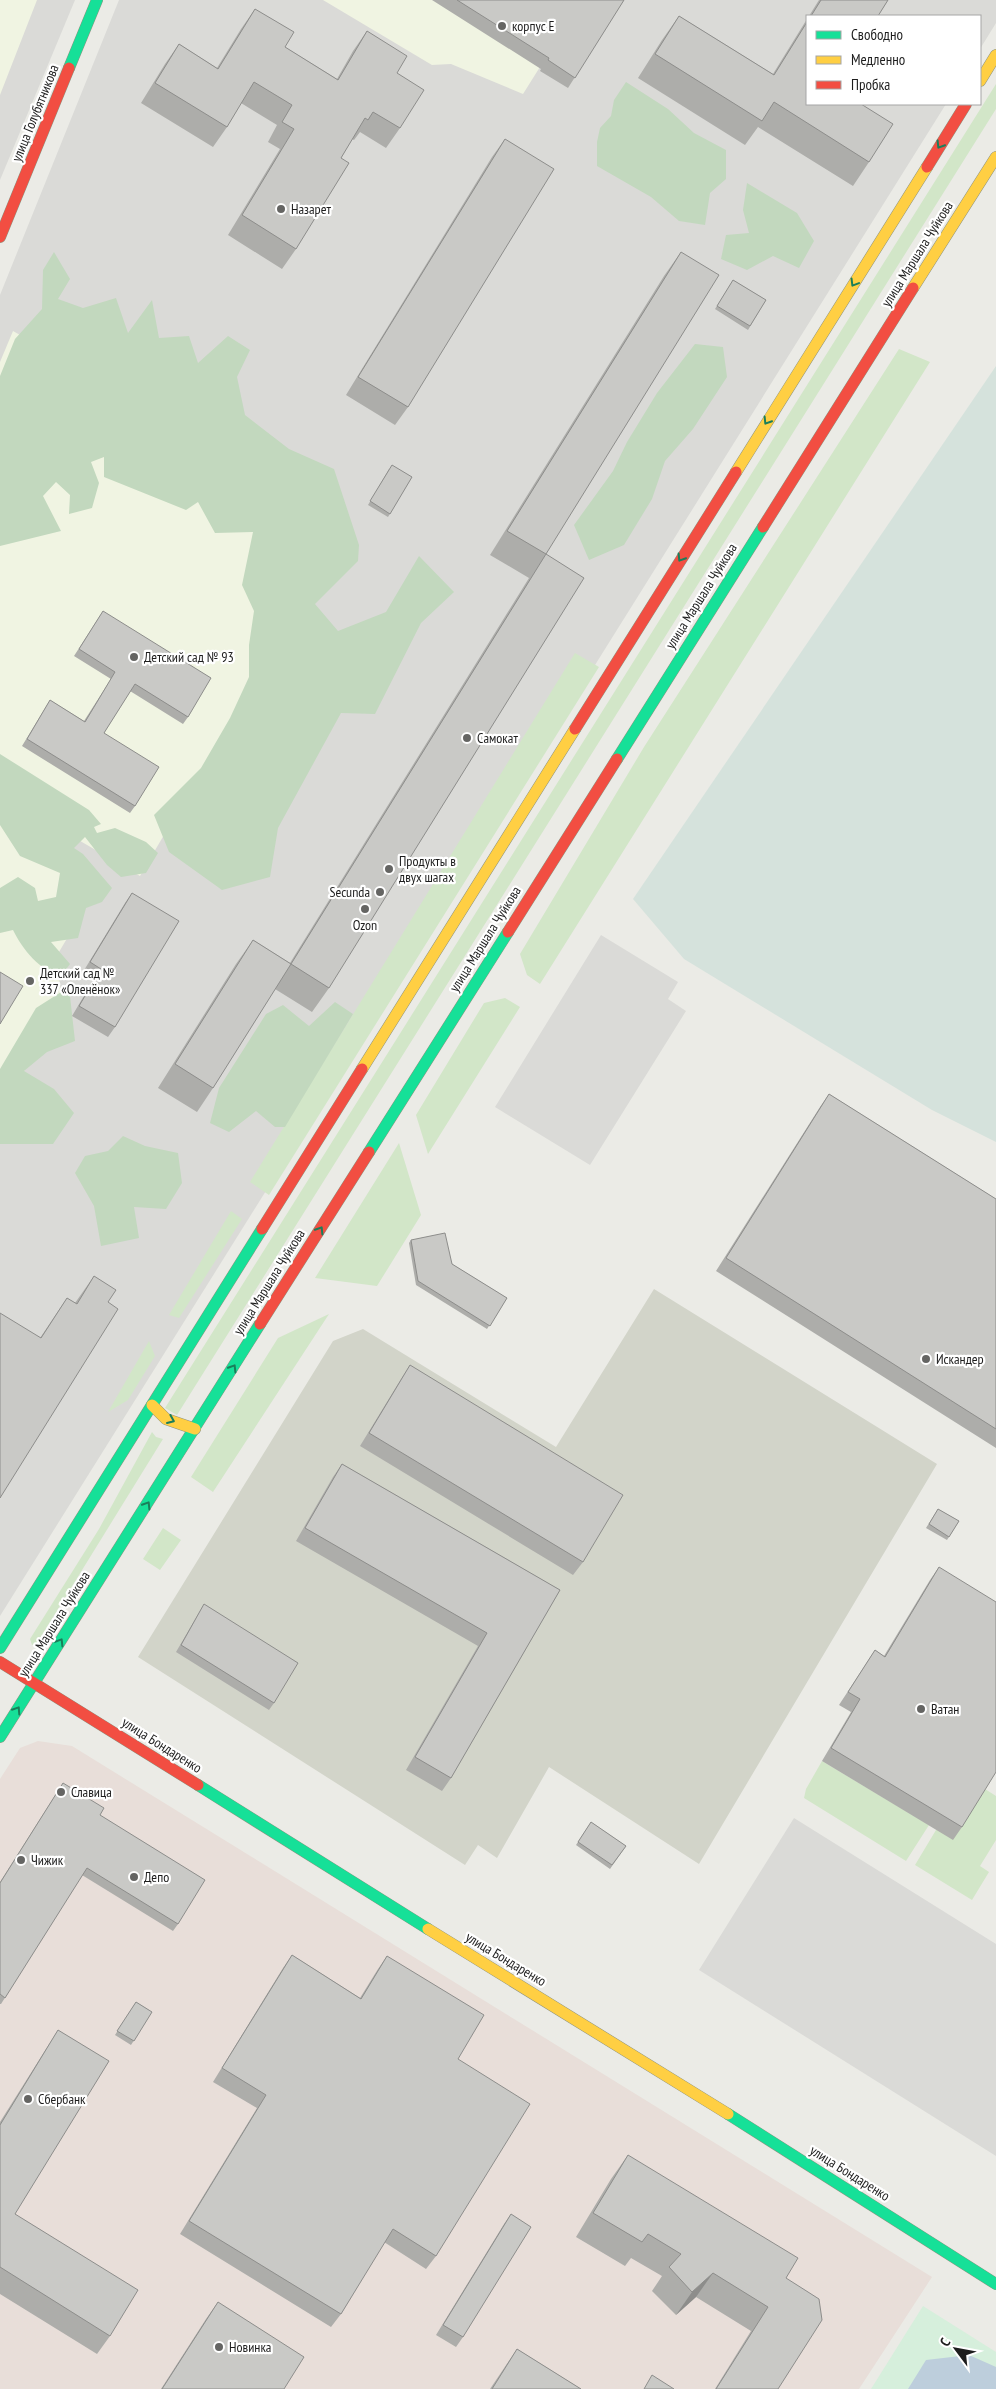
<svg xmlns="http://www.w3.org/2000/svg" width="996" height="2389" font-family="'PT Sans Narrow',sans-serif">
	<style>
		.residential { fill: #dadad7 }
		.commercial { fill: #e8ded9 }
		.education { fill: #f0f4e2 }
		.construction { fill: #d2d4c9 }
		.grass { fill: #d2e6c8 }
		.forest { fill: #c2d8be }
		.wetland { fill: #d5e2dc }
		.park { fill: #d6efdc }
		.water { fill: #bdcedc }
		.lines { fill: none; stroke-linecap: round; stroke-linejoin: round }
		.fast-casing { stroke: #8e9480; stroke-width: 12 }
		.slow-casing { stroke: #8e9480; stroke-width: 12 }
		.jam-casing { stroke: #8e9480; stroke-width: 12 }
		.fast { stroke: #16e098; stroke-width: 11 }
		.slow { stroke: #ffcf43; stroke-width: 11 }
		.jam { stroke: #f24e42; stroke-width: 11 }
		.wall { fill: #adadaa }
		.shaded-wall { fill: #8d8d8b }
		.building { fill: #c9c9c6; stroke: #8d8d8b }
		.oneway { stroke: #1a7e5a }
		.poi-dot { fill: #656563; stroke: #fff; stroke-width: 2 }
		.labels { text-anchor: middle; stroke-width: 4.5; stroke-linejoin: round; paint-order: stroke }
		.poi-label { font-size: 14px; fill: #1d1d1d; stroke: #fff; text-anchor: start }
		.street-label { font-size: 14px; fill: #1d1d1d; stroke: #fff }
	</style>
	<rect width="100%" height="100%" fill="#ebebe6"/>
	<path class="residential" d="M0,0H75L0,180Z
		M119,0H996V23L980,49V16H807V104H946L0,1616V295Z
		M601,935L678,982L668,999L686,1011L590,1165L495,1107Z
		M794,1818L996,1944V2156L699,1970Z"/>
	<path class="commercial" d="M38,1741L72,1746L932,2277L859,2389H0V1779L20,1748Z"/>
	<path class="education" d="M0,0H37L0,95Z
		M323,0H582L523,94L451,64L432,65Z
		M13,331L348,520L140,876L0,794V362Z
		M0,819L103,878L56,957L63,1006L0,1111Z"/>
	<path class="construction" d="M654,1289L937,1464L699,1864L549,1767L497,1858L478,1845L465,1865L138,1657L333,1341L363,1329L556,1447Z"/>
	<path class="grass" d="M996,84V109L177,1415L165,1408Z
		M899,349L930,362L540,984L527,975L520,954L644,747Z
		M575,653L599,667L269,1195L250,1182Z
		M505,998L520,1007L428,1154L416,1115L484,1003Z
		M399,1143L421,1215L377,1286L315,1278Z
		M231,1211L242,1219L179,1318L169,1315Z
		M329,1314L213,1492L191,1477L278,1338Z
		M149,1341L155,1356L128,1400L108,1412Z
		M152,1432L156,1437L163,1439L37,1643L32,1645L30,1639L99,1529Z
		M163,1528L181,1540L160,1570L143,1559Z
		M822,1761L929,1825L906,1861L804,1798L806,1789Z
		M985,1789L996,1796V1840L980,1866L989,1872L972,1900L915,1865L936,1830Z"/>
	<path class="forest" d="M626,82L668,109L694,133L726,150V179L710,193L705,225L679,221L651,197L597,166V142L600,128L611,116L614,100Z
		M747,183L797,213L814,241L799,268L773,256L747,270L721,259L726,235L749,233L743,210Z
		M54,252L70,279L58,299L83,308L116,298L128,333L152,300L159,338L189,336L198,363L228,336L250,350L237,377L245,415L289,449L334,469L359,545L358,561L315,604L338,631L386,612L419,556L454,592L421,623L375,714L341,713L278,828L270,877L222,890L169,852L154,815L201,768L230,718L249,677V645L254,611L242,585L253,532L215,533L198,502L186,510L104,477V457L91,462L99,483L92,508L69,514L70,495L56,482L43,496L61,531L0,546V376L15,339L42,309L43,270Z
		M695,344L723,347L727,377L693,429L665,461L652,499L624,545L589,560L574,525L613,471L627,442L657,393Z
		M0,754L89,810L101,824L94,827L97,833L115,828L146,842L158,853L146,873L121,877L107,865L85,837L74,848L83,854L112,888L102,902L86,908L78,938L51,942L70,964L61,976C39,970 23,950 13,930L0,933V888L18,877L35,888L38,901L56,897L60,873L20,856L0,825Z
		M69,987L75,1041L47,1052L24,1071L54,1089L74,1113L53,1144H0V1069L36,1008Z
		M335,1002L353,1014L285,1127H275L256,1111L229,1132L210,1123L219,1088L266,1014L283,1005L309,1026Z
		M123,1136L145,1146L178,1153L182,1183L166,1209L134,1207L139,1238L101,1246L94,1206L75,1173L85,1156L108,1151Z"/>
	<path class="wetland" d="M996,366V1142L932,1110L684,959L633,899Z"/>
	<path class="park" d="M923,2306L996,2352V2389H871Z"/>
	<path class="water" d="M969,2355L996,2367V2389H908L926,2360Z"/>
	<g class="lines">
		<g class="fast-casing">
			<path id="fast" d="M69,68L97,0
				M617,759L763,527
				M369,1152L508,932
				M0,1648L262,1229
				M0,1737L260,1324
				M198,1785L428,1929
				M728,2114L996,2284"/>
		</g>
		<g class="slow-casing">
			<path id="slow" d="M980,81L996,55
				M913,288L996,157
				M736,472L927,167
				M362,1069L575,729
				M152,1405L166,1419L195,1429
				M428,1929L728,2114"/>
		</g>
		<g class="jam-casing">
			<path id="jam" d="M927,167L966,104
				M0,237L69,68
				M763,527L913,288
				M575,729L736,472
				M508,932L617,759
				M262,1229L362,1069
				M260,1324L369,1152
				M0,1662L198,1785"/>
		</g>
		<use href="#fast" class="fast"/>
		<use href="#slow" class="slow"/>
		<use href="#jam" class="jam"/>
	</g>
	<path class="wall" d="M432,0H624L568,88L540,71L541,69Z
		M819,0H888L878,16H809Z
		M255,9L285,47L337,79L353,51L367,31L397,73L400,128L386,148L360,132L354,140L352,139L341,158L296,249L282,269L228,235L280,149L268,142L277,125L241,103L227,127L213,147L141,103L165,64L179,44L217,68L241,29Z
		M679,16L773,74L807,19V104L869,162L853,186L758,127L745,145L638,78L662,40Z
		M505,139L408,407L395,425L346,395L492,157Z
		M681,252L546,554L329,988L312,1012L275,989L213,1088L197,1112L158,1088L236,964L253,940L290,963L529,578L490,555L664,276Z
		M733,280L766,300L748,330L715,309Z
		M389,469L412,477L388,517L368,505Z
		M103,611L188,717L183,724L130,691L104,733L135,806L130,813L22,746L50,700L84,721L111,679L74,656Z
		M132,893L115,1027L108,1037L72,1016L94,979L83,972L125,903Z
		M829,1094L996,1199V1448L716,1271L820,1107Z
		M411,1240L452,1264L507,1298L487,1329L416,1285L409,1243Z
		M94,1276L108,1302L0,1498L40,1338L67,1298L75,1303Z
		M410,1365L583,1562L573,1575L360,1446L401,1379Z
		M342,1464L560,1590L451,1778L442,1791L406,1770L478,1646L296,1541L333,1477Z
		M938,1509L959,1521L947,1540L926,1528Z
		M939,1567L962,1827L953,1840L822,1761L851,1712L839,1705L875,1650L884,1656L930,1580Z
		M204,1604L274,1703L269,1710L176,1652Z
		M63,1783L100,1815L178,1924L173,1931L82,1875L1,2004H0V1882Z
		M591,1822L626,1846L610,1869L576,1845Z
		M292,1955L360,1998L378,1969L387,1956L458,2059L436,2256L426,2269L384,2242L341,2314L331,2327L180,2234L257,2108L213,2082L283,1968Z
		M136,2002L152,2012L131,2045L115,2035Z
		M58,2030L15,2214L110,2336L97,2354L0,2294V2122L46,2049Z
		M628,2155L786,2278L778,2389H715L751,2331L696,2297L676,2315L652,2291L662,2276L631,2258L625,2266L576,2237L611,2179Z
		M511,2214L463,2337L456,2347L436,2335L504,2224Z
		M218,2302L284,2389H161L206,2319Z
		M517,2349L581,2389H490Z"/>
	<path class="shaded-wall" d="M713,2273L696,2297L676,2315L692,2292Z"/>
	<path class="building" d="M457,0H624L575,78L548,60L549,58Z
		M821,0H888L878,16H811Z
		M255,9L294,32L285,47L338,80L367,31L407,56L397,73L424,90L400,128L373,112L368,120L365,118L341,158L349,163L296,249L242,215L294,129L282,122L292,105L254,82L227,127L155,83L179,44L218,69Z
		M679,16L774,75L807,22V104H861L893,124L869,162L774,102L762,121L655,54Z
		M505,139L554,169L408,407L358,377Z
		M681,252L719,275L546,554L507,531Z
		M733,280L766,300L750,326L717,306Z
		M392,465L412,477L390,514L370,501Z
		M546,554L584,578L329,988L291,964L213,1088L175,1064L253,940L291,964Z
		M103,611L211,678L188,717L135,684L104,733L159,767L135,806L27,739L50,700L85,722L115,672L79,649Z
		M132,893L179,921L115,1027L79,1006L101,969L90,962Z
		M0,972L23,986L0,1024Z
		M829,1094L996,1199V1429L726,1258Z
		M445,1233L452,1264L507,1298L490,1326L418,1281L411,1240Z
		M94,1276L116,1290L108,1302L118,1309L0,1498V1313L41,1338L67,1298L77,1304Z
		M410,1365L623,1495L583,1562L369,1433Z
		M342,1464L560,1590L451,1778L415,1757L487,1633L305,1528Z
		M938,1509L959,1521L949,1537L929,1524Z
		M939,1567L996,1602V1772L962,1827L831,1748L860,1699L848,1692L875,1650L885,1657Z
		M204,1604L298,1663L274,1703L181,1645Z
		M63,1783L104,1808L100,1815L205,1880L178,1924L87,1868L5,1998L0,1994V1883Z
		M591,1822L626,1846L612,1865L578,1842Z
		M292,1955L361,1999L387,1956L484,2015L458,2059L530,2104L436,2256L393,2229L341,2314L189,2221L266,2095L222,2068Z
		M136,2002L152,2012L134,2041L117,2031Z
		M58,2030L109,2061L15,2214L138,2290L110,2336L0,2267V2125Z
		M628,2155L798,2258L786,2278L819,2299L822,2320L778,2389H716L768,2307L713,2273L692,2292L669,2267L681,2254L648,2234L642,2242L593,2213Z
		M511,2214L531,2227L463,2337L443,2325Z
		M218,2302L304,2357L284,2389H162Z
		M517,2349L581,2389H492Z
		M652,2375L674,2389H644Z"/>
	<defs><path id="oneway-chevron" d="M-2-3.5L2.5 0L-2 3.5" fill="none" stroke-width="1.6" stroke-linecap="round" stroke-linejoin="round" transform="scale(1.25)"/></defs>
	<g class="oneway">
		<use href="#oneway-chevron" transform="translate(940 145) rotate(122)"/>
		<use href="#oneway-chevron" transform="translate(854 283) rotate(121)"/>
		<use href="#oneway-chevron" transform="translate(767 421) rotate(122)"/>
		<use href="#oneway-chevron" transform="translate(681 558) rotate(122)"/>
		<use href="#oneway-chevron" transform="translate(320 1230) rotate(-58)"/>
		<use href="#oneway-chevron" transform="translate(233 1368) rotate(-58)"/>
		<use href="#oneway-chevron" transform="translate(171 1420) rotate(23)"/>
		<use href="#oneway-chevron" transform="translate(147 1505) rotate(-58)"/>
		<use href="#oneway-chevron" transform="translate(60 1642) rotate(-58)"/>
		<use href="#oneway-chevron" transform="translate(17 1710) rotate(-57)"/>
	</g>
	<g class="poi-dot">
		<circle cx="502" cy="26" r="5"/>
		<circle cx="281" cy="209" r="5"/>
		<circle cx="134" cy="657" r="5"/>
		<circle cx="467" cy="738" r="5"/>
		<circle cx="389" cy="869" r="5"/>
		<circle cx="380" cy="892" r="5"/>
		<circle cx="365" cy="909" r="5"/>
		<circle cx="30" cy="981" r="5"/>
		<circle cx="926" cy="1359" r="5"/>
		<circle cx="921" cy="1709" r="5"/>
		<circle cx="61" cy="1792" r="5"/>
		<circle cx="21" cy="1860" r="5"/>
		<circle cx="134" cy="1877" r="5"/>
		<circle cx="28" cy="2099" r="5"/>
		<circle cx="219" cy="2347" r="5"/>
	</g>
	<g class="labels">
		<g class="poi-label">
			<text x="512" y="31">корпус Е</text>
			<text x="291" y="214">Назарет</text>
			<text x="144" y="662">Детский сад № 93</text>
			<text x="477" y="743">Самокат</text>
			<text x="399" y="866">Продукты в<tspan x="399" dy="16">двух шагах</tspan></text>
			<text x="370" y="897" text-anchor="end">Secunda</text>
			<text x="365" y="930" text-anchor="middle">Ozon</text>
			<text x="40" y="978">Детский сад №<tspan x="40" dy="16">337 «Оленёнок»</tspan></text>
			<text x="936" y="1364">Искандер</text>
			<text x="931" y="1714">Ватан</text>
			<text x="71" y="1797">Славица</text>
			<text x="31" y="1865">Чижик</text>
			<text x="144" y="1882">Депо</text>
			<text x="38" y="2104">Сбербанк</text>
			<text x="229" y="2352">Новинка</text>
		</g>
		<g class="street-label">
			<text transform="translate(35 113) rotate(-68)" y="5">улица Голубятникова</text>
			<text transform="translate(917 254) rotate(-58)" y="5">улица Маршала Чуйкова</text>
			<text transform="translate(701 596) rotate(-58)" y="5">улица Маршала Чуйкова</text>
			<text transform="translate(485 939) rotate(-58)" y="5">улица Маршала Чуйкова</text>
			<text transform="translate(269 1282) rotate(-58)" y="5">улица Маршала Чуйкова</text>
			<text transform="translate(54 1624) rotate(-58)" y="5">улица Маршала Чуйкова</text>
			<text transform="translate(162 1745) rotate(32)" y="5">улица Бондаренко</text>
			<text transform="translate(506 1959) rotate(31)" y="5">улица Бондаренко</text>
			<text transform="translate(850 2173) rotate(32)" y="5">улица Бондаренко</text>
		</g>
	</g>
	<rect x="806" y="15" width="175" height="90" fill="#ffffff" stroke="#a5a5a5"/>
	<rect x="816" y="31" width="25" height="8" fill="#16e098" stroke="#a5a5a5"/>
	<text x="851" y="40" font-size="15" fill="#1d1d1d">Свободно</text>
	<rect x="816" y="56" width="25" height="8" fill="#ffcf43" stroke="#a5a5a5"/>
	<text x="851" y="65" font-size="15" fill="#1d1d1d">Медленно</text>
	<rect x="816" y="81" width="25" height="8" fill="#f24e42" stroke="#a5a5a5"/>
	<text x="851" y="90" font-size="15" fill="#1d1d1d">Пробка</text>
	<g transform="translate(956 2349) rotate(302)" stroke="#ffffff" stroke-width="4" paint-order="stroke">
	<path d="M0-4L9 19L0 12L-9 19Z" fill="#1d1d1d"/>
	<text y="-8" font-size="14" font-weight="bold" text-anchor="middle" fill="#1d1d1d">С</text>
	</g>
</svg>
